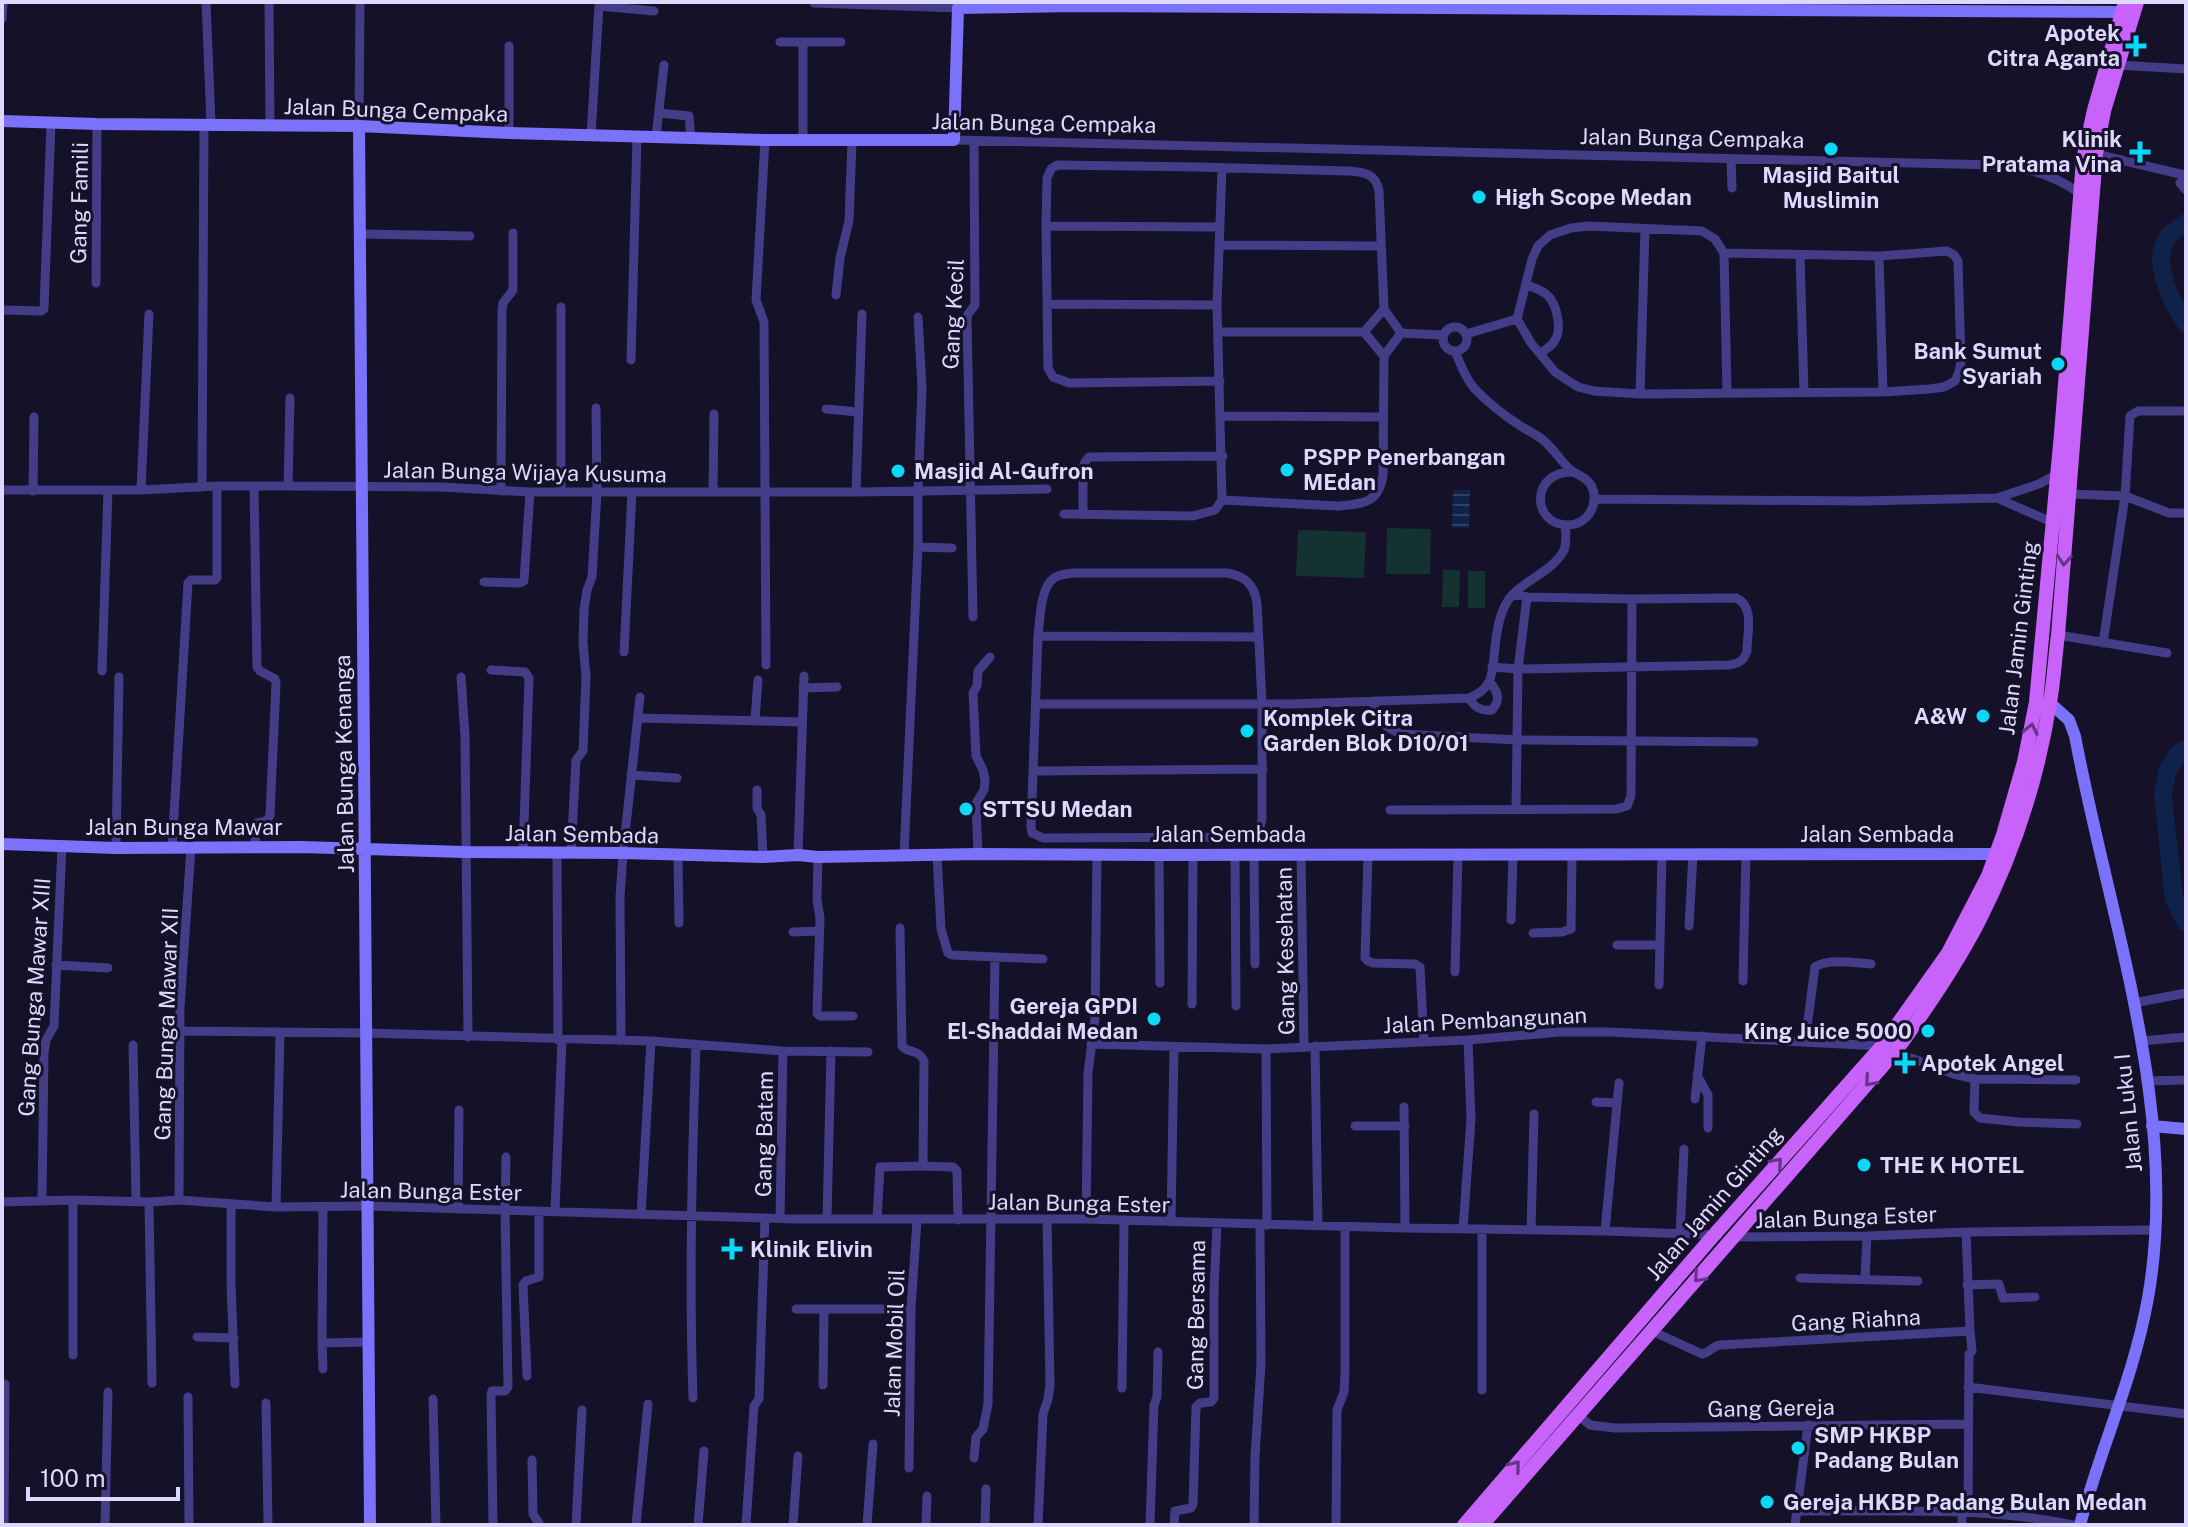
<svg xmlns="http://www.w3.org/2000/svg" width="2188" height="1527" font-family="'Public Sans',sans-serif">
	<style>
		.garden { fill: #143232 }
		.water { fill: url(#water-rules) }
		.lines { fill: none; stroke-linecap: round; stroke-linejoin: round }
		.river { stroke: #0e224a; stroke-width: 18 }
		.street { stroke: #423d86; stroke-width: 9 }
		.secondary { stroke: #7a72fb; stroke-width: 12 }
		.primary { stroke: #c763fb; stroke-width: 14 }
		.oneway { stroke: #653687 }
		.poi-dot { fill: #0ad8f9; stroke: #151128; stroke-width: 3 }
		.labels { text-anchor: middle; stroke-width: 6; stroke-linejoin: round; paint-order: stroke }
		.poi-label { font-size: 22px; font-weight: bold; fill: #ded8fe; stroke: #151128; text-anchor: start }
		.street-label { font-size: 22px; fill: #ded8fe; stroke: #151128 }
	</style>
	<defs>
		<pattern id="water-rules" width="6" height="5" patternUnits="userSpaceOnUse" patternTransform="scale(2)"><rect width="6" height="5" fill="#0e224a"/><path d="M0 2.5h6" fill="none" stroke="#314165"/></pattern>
	</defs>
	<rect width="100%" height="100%" fill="#151128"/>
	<path class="garden" d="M1387,528L1431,529L1430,574H1386Z
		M1298,530L1366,532L1364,578L1296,576Z
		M1443,570H1460L1459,607H1442Z
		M1468,571H1485V608H1468Z"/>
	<path class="water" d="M1453,490H1470L1469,528H1452Z"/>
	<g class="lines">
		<path class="river" d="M2186,223C2181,226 2174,230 2170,234C2148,258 2172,302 2186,324
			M2186,749L2178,754L2167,771L2163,796L2174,899L2186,923"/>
		<path class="street" d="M206,2L211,124
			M269,2L270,126
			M814,3L958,8L957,2
			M2,19L3,2
			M780,42H841
			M803,42V140
			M509,46V133
			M2118,65L2186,69
			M659,113L689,116L691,138
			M359,126L360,2
			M591,135L599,6L654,11
			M656,137L664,65
			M765,140L756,300L764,322L766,665
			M954,140L1996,165C2026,167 2055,175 2079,193
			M2096,154L2184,175
			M1731,160L1732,188
			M2186,173L2180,183L2186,190
			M1046,226L1220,227
			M361,234L470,236
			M1219,245L1380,246
			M1800,255L1804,392
			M1879,256L1883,392
			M96,283L97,124
			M1527,285C1534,288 1544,290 1549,297C1557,306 1562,329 1555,340C1553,345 1545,350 1541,353
			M836,295L840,258L849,221L852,141
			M1048,304L1217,305
			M561,307V492
			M3,310L41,311L44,309L51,123
			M1517,319L1531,343L1555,372L1578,387L1594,391L1640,394L1883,392L1929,389L1944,387L1955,381L1959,372L1961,361L1958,261L1954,255L1947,251L1879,256L1724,253
			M1443 339a12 12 0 1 1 24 0a12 12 0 1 1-24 0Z
			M1218,332H1364L1384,309L1401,333
			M1364,332L1384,356L1401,333
			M1401,333L1443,335
			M1466,334L1517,319L1532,259L1538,246L1550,235L1571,228L1589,226L1702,231L1715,239L1724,253L1727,393
			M1455,351C1460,363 1466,380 1475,389C1489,404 1505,416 1522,427C1529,431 1537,435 1543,440C1554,449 1561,462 1572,471C1579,476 1586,477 1591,485C1596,494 1595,506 1589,514C1584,521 1576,525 1568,525C1531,525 1530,471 1573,472
			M631,360L637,137
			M1220,381L1069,383L1053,377L1048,368L1046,226L1047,178L1051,169L1057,165L1198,167L1349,171C1365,172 1376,174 1379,191L1384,309
			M1640,394L1645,229
			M826,409L858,412
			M1221,416L1382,417
			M254,486L257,667L260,671L275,679L276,684L270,815L267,821L257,823L256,826L255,847
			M288,486L290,398
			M202,487L204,124
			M2,490H141L217,486H288L441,487L530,492H856L1047,489
			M141,490L149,314
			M33,491L34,417
			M501,491L502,310L503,303L513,290V233
			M713,492L714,414
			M856,492L862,314
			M2069,494L2125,496L2169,513H2186
			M1997,498L2056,524
			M1594,499L1863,501L1997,498L2039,484L2059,473
			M1222,500L1338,506C1363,504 1379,503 1383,475L1384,356
			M1064,514L1193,516L1215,510L1222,500L1217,305L1222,168
			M1083,514V468L1085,462L1089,457L1223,456
			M918,547L952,548
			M1074,573H1227C1245,576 1254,584 1257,603L1262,703V820L1259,830L1255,834L1241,837L1043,838L1032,833L1031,827L1038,636C1040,621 1040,587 1054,578C1060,574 1067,574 1074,573Z
			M484,582L520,583L524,581L530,492
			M973,617L967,319L968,314L975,305L974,141
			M2058,635L2167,653
			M1038,636L1257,637
			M2103,643L2125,496L2130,416L2138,411H2182
			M624,652L632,492
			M1492,667L1518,669L1728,665C1738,664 1744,661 1747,651C1747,633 1755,606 1736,598L1632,599L1527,597L1513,594
			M491,670L525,672L529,678L523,853
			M102,671L108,490
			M461,677L465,736L468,1037
			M803,688L837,687
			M1469,698C1475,708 1481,711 1492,710C1501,700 1498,692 1490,682
			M1373,701C1377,720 1384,727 1401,734L1518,740L1754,742
			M1036,704H1291L1469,698C1495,688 1492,671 1495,647C1497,629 1500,609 1512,595C1527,579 1554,570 1564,550C1567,542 1566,533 1565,525
			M639,718L802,722
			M755,719L758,680
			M1034,771L1263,769
			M631,775L677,778
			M757,790V808L761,815L763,857
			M1390,810L1616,809L1627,806L1631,796L1632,599
			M1516,810L1518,669L1527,597
			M116,848L119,677
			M172,848L188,583L191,580H215L217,578V486
			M557,853L558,1040
			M571,853L576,760L583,751L586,677L583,642L584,610L587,590L592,577L597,492L596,408
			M978,854L976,803L984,790L985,780L983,770L976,756L973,693L977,686L978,671L990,657
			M1235,854L1236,1006
			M1254,854L1255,964
			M1301,854L1304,1047
			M1368,854L1365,958L1368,961L1373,963L1415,964L1420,967L1424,1042
			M678,855L679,923
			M798,855L804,676
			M904,855L918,547V490L922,387L918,317
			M937,855L941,929L948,953L952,955L1043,959
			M1159,855L1160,983
			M818,857L817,900L820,918L817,1013L820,1016H853
			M1511,920L1513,855
			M1689,926L1693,854
			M900,928L902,1046C908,1054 918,1048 924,1061L923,1166L953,1167L957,1171L958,1220
			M793,932L819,931
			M1533,933L1562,932L1571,929L1572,854
			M1617,945H1660
			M56,965L108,968
			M1455,972L1458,855
			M1743,981L1746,854
			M1659,985L1662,854
			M2134,1003L2186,993
			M1192,1004L1193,855
			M180,1031L366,1033L651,1041L783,1051L868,1052
			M621,1041L620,897L623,853L640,697
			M2141,1041L2186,1037
			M1805,1042L1815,967C1829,958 1854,963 1871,964
			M1091,1044L1266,1049L1468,1040L1560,1032H1611L1882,1046
			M133,1045L136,1200
			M1315,1046L1318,1226
			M1266,1049L1267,1225
			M1895,1052L1954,1074L1975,1079L2076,1080
			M1697,1075L1708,1095V1128
			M1975,1079L1974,1112L1980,1118L2018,1122L2077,1124
			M2146,1081L2186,1080
			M1695,1099L1702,1036
			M1596,1102L1617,1103
			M1404,1107L1405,1228
			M1355,1126H1405
			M42,1200L44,1053L46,1040L54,1026L62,846
			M73,1200V1355
			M179,1200L180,1007L191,848
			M2,1202L73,1200L149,1202L179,1200L276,1207L367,1206L796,1219H1086L1405,1228L1605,1231L1718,1235
			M149,1202L152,1383
			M231,1205V1284L235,1384
			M276,1207L280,1033
			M323,1207L322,1343L368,1342
			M458,1209L459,1110
			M555,1211L562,1040
			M641,1215L651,1041
			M780,1218L783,1051
			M827,1219L831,1051
			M877,1219L880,1167L923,1166
			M1086,1219L1088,1073L1095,1018L1097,854
			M1171,1222L1174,1047
			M1463,1229L1471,1119L1468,1040
			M1482,1229V1390
			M1531,1230L1534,1114
			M1605,1231L1619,1083
			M1680,1234L1684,1149
			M1732,1237L1867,1236L1966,1232L2155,1230
			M1800,1278L1918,1281
			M1865,1279L1867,1236
			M1967,1285L1999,1284L2003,1298L2035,1297
			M796,1309H911
			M1652,1331L1702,1354C1710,1353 1712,1346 1720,1345L1970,1331L1966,1232
			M197,1337L234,1338
			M322,1343L323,1369
			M527,1376L523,1285L526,1281L539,1277V1211
			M823,1385L824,1310
			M1968,1387L2186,1414
			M1122,1388L1124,1221
			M188,1397L189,1525
			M693,1398C689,1280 692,1162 696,1044
			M433,1399L436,1525
			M266,1403L268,1525
			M1578,1415L1590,1425L1615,1428L1968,1424
			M974,1458L976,1437L983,1429L988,1404L995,958
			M532,1460L533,1514L540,1525
			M909,1468L911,1309L917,1220
			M1797,1511C1889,1512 1983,1506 2073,1525
			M1968,1512L1969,1354L1972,1351L1970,1331
			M4,1525L5,1384
			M105,1525L108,1392
			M493,1525L491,1395L492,1391H505L508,1387L505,1210L506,1157
			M576,1525L582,1410
			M636,1525L648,1404
			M698,1525L704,1451
			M746,1525L754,1406L759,1399L765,1218
			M793,1525L798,1456
			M867,1525L873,1444
			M926,1525L927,1496
			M985,1525L986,1489
			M1038,1525L1043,1414L1048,1399L1050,1385L1047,1220
			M1150,1525L1154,1405L1157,1397L1158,1352
			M1174,1525L1175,1511L1191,1508L1193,1504L1196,1407L1200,1403L1211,1402L1214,1398V1291L1217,1224
			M1254,1525L1255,1456L1261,1364L1260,1225
			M1336,1525L1337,1410L1344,1392L1345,1372V1227
			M1795,1525L1808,1425
			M1962,1525V1512"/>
		<path class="secondary" d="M2,121L97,124L359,126L509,133L765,140H954L958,8L1076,6L2130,12
			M359,126L370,1525
			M2050,703L2069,720L2075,736C2109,919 2181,1111 2148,1298C2134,1377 2100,1449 2080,1525
			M2,844L116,848L301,847L464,852L623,853L763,857L798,855L818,857L978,854L1159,855L1997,854
			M2152,1126L2186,1129"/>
		<path class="primary" d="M1464,1525L1714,1235L1882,1046L1948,953L1988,876L2003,835L2024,762L2036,702L2061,434L2083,160L2094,110L2125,2
			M1482,1525L1895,1052C1925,1011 1954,969 1978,923C2013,855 2038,778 2050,702C2054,680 2055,657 2058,635L2096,154L2104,111L2137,2"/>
	</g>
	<defs><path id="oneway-chevron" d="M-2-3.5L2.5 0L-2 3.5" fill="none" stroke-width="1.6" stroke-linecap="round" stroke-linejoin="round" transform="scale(2)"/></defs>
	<g class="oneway">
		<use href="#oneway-chevron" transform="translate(2064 560) rotate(95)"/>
		<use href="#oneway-chevron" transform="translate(2031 729) rotate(-78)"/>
		<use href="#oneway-chevron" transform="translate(1870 1081) rotate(131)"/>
		<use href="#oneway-chevron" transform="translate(1777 1163) rotate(-49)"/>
		<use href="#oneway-chevron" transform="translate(1699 1277) rotate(132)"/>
		<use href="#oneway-chevron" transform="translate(1515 1466) rotate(-50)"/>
	</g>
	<g class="poi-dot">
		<path d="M2132 34h8v8h8v8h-8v8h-8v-8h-8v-8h8z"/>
		<circle cx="1831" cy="149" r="8"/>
		<path d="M2136 140h8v8h8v8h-8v8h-8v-8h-8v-8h8z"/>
		<circle cx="1479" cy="197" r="8"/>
		<circle cx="2058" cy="364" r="8"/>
		<circle cx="1287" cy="470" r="8"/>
		<circle cx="898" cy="471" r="8"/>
		<circle cx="1983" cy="716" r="8"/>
		<circle cx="1247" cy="731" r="8"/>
		<circle cx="966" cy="809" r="8"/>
		<circle cx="1154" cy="1019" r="8"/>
		<circle cx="1928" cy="1031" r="8"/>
		<path d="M1901 1051h8v8h8v8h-8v8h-8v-8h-8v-8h8z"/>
		<circle cx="1864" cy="1165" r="8"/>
		<path d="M728 1237h8v8h8v8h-8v8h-8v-8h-8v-8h8z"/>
		<circle cx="1798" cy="1448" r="8"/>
		<circle cx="1767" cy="1502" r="8"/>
	</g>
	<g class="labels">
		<g class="poi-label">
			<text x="2120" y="41" text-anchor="end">Apotek<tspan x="2120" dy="25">Citra Aganta</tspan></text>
			<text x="2122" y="147" text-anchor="end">Klinik<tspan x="2122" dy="25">Pratama Vina</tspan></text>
			<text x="1831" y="183" text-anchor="middle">Masjid Baitul<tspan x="1831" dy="25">Muslimin</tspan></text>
			<text x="1495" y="205">High Scope Medan</text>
			<text x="2042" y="359" text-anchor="end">Bank Sumut<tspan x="2042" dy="25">Syariah</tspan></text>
			<text x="1303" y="465">PSPP Penerbangan<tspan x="1303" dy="25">MEdan</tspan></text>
			<text x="914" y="479">Masjid Al-Gufron</text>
			<text x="1967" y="724" text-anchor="end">A&amp;W</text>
			<text x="1263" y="726">Komplek Citra<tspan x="1263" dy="25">Garden Blok D10/01</tspan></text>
			<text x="982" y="817">STTSU Medan</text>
			<text x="1138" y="1014" text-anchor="end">Gereja GPDI<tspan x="1138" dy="25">El-Shaddai Medan</tspan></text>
			<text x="1912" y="1039" text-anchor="end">King Juice 5000</text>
			<text x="1921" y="1071">Apotek Angel</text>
			<text x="1880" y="1173">THE K HOTEL</text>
			<text x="750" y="1257">Klinik Elivin</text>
			<text x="1814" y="1443">SMP HKBP<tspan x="1814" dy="25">Padang Bulan</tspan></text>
			<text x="1783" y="1510">Gereja HKBP Padang Bulan Medan</text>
		</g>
		<g class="street-label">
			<text transform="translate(396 110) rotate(2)" y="8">Jalan Bunga Cempaka</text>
			<text transform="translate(1044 123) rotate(1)" y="8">Jalan Bunga Cempaka</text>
			<text transform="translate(1692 138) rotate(1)" y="8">Jalan Bunga Cempaka</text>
			<text transform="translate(79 203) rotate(-89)" y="8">Gang Famili</text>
			<text transform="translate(953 314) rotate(-87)" y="8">Gang Kecil</text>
			<text transform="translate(525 472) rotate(1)" y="8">Jalan Bunga Wijaya Kusuma</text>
			<text transform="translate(2018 638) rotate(-83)" y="8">Jalan Jamin Ginting</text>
			<text transform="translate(344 764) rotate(-91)" y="8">Jalan Bunga Kenanga</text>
			<text x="184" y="835">Jalan Bunga Mawar</text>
			<text transform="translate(582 834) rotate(1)" y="8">Jalan Sembada</text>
			<text x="1229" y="842">Jalan Sembada</text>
			<text x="1877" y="842">Jalan Sembada</text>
			<text transform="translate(1285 951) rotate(-91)" y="8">Gang Kesehatan</text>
			<text transform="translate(34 997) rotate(-86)" y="8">Gang Bunga Mawar XIII</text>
			<text transform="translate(1485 1020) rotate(-3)" y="8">Jalan Pembangunan</text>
			<text transform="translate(166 1024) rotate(-88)" y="8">Gang Bunga Mawar XII</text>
			<text transform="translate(2128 1113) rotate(-96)" y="8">Jalan Luku I</text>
			<text transform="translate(764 1134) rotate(-89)" y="8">Gang Batam</text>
			<text transform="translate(431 1191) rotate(1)" y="8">Jalan Bunga Ester</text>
			<text transform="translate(1079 1203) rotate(1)" y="8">Jalan Bunga Ester</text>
			<text transform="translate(1714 1203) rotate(-49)" y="8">Jalan Jamin Ginting</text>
			<text transform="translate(1846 1217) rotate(-2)" y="8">Jalan Bunga Ester</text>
			<text transform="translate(1196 1315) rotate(-89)" y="8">Gang Bersama</text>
			<text transform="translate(1856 1320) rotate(-3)" y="8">Gang Riahna</text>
			<text transform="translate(894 1343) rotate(-88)" y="8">Jalan Mobil Oil</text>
			<text transform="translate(1771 1408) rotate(-1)" y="8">Gang Gereja</text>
		</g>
	</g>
	<rect width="2188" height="1527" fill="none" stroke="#ded8fe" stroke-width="8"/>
	<path d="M28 1487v12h150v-12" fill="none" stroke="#ded8fe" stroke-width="4"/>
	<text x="40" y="1487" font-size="24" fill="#ded8fe" stroke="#151128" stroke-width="6" paint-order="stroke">100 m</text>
</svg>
